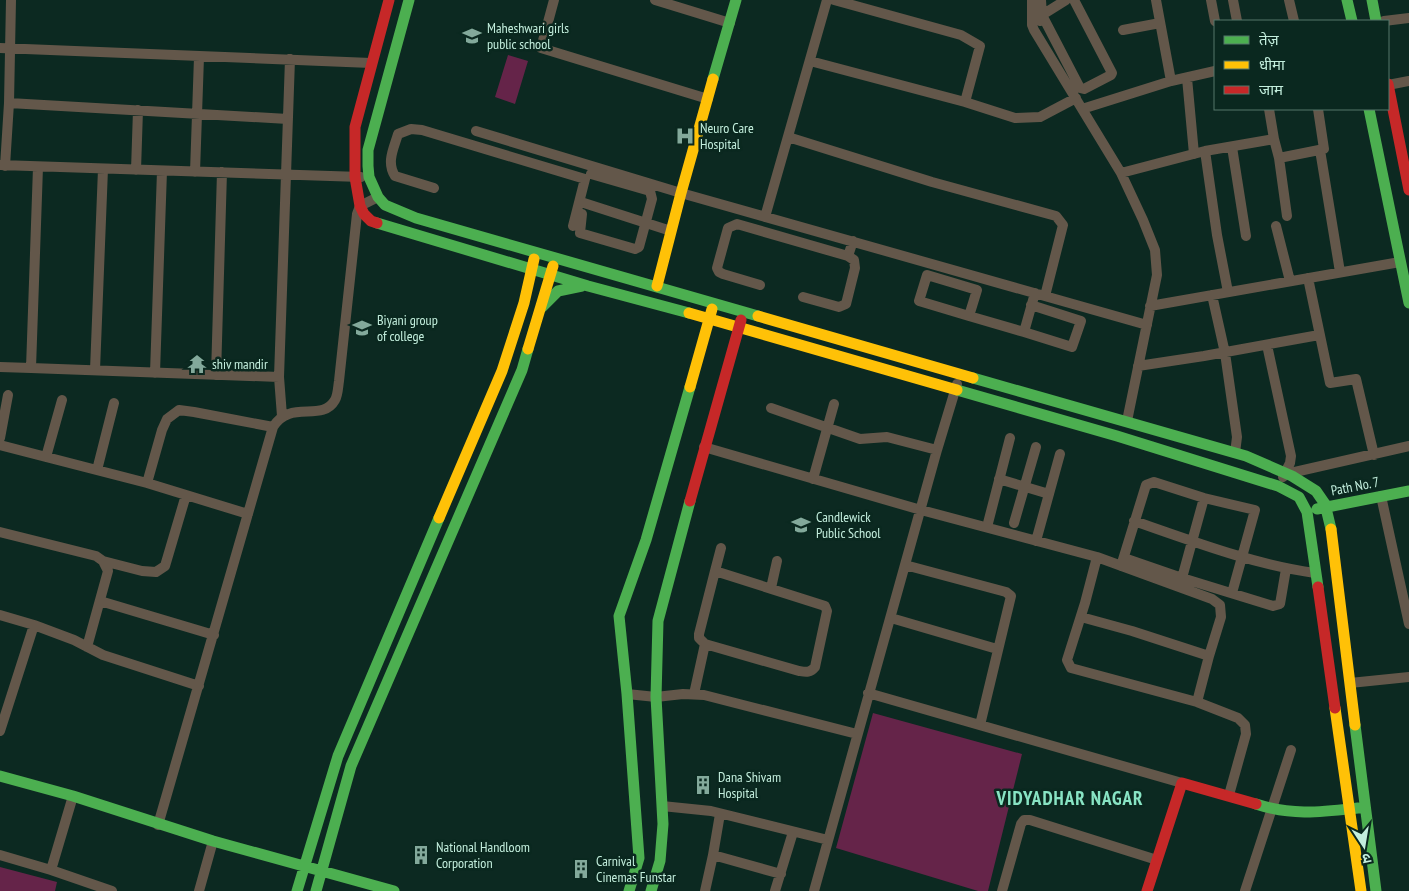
<svg xmlns="http://www.w3.org/2000/svg" width="1409" height="891" font-family="'PT Sans Narrow','Noto Sans Devanagari',sans-serif">
	<style>
		.green { fill: #652449 }
		.lines { fill: none; stroke-linecap: round; stroke-linejoin: round }
		.street { stroke: #63574a; stroke-width: 10 }
		.fast { stroke: #4caf50; stroke-width: 11 }
		.slow { stroke: #ffc107; stroke-width: 11 }
		.jam { stroke: #c62828; stroke-width: 11 }
		.labels { text-anchor: middle; stroke-width: 5; stroke-linejoin: round; paint-order: stroke }
		.poi-label { font-size: 14px; fill: #c3eedd; stroke: #0a281f; text-anchor: start }
		.street-label { font-size: 14px; fill: #c3eedd; stroke: #0a281f }
		.district-label { font-size: 19px; font-weight: bold; letter-spacing: 1px; fill: #88e4c4; stroke: #0a281f }
	</style>
	<rect width="100%" height="100%" fill="#0c2921"/>
	<path class="green" d="M508,55L528,61L515,104L495,97Z
		M873,713L1022,754L988,891H978L836,848Z
		M0,867L57,882L55,891H0Z"/>
	<g class="lines">
		<path class="street" d="M554,0L541,48L708,99
			M655,0L730,23
			M1032,0V25L1034,30L1121,173L1143,220L1155,250L1157,275L1127,421
			M1041,0L1042,15L1080,88L1084,89L1111,75L1112,73L1074,0
			M1156,0L1171,81
			M1211,0L1215,21
			M1233,0L1237,21
			M1289,0L1294,21
			M1040,21L1042,15L1066,0
			M1384,21L1409,18
			M1123,30L1160,23
			M0,48L371,63
			M810,61L965,102L980,46L961,35L834,0
			M1187,78L1194,154
			M1388,85L1409,81
			M965,102L1015,118L1040,117L1076,98
			M9,103L11,0
			M1082,109L1171,81L1215,71
			M1269,109L1274,139L1279,158L1324,149L1318,109
			M476,131L681,193L1147,325
			M788,137L932,182L1056,216L1063,225L1045,296
			M1232,147L1246,236
			M1320,150L1340,272
			M1205,151L1217,235L1228,292
			M1279,158L1287,216
			M0,165L361,177
			M5,166L9,103L288,119
			M136,170L138,110
			M195,172L199,57
			M1121,173L1205,151L1274,139
			M434,188L395,176C386,162 394,148 398,134L411,129L422,130L585,179L573,226
			M584,203L671,231
			M582,214L580,233L635,249L639,247L652,199L650,191L591,174
			M765,217L827,0
			M1276,226L1290,281
			M1308,278L1330,383L1356,379L1374,455
			M760,285L723,274L719,272L717,268L728,228L737,224L848,256
			M1212,295L1225,353L1237,437L1235,453
			M803,297L839,307L846,304L855,268L854,260L848,256L853,241
			M1150,306L1400,262
			M969,316L919,301L927,275L977,290L969,316L1024,332L1035,293
			M1024,332L1072,347L1081,321L1031,305
			M1267,345L1291,456L1290,463L1283,477
			M1138,366L1204,356L1319,335
			M0,367L31,368L38,167
			M31,368L279,377L282,416
			M95,370L103,169
			M155,373L162,171
			M216,375L222,172
			M279,377L290,59
			M771,408L860,439L887,437L937,450
			M0,438L8,395
			M0,445L147,483L248,514
			M704,447L921,510L1097,557L1212,599L1220,605L1221,617L1209,656L1197,702
			M46,457L62,400
			M97,470L114,403
			M1286,474L1409,446
			M813,479L834,404
			M999,479L1049,494
			M147,483L162,430L167,419L179,410L194,412L273,427
			M1381,496L1409,624
			M1134,521C1192,541 1255,565 1315,573
			M1014,523L1036,447
			M987,527L1010,438
			M0,532L96,556L103,561L108,571L87,647
			M1036,541L1060,454
			M1097,557L1085,603L1067,660L1071,668L1197,702L1238,718L1245,725L1246,734L1229,795
			M1124,558L1182,578L1273,606L1280,604L1286,569
			M103,561L142,571L156,572L165,566L186,495
			M905,565L1006,592L1011,596L980,725
			M1121,566L1146,485L1154,482L1204,498L1255,510L1232,593
			M715,571L825,606L827,611L815,667C810,673 806,672 799,671L705,644L699,638V634Z
			M715,571L721,548
			M1182,578L1204,498
			M771,588L777,561
			M100,601L214,635
			M0,615L34,625L74,640L103,655L199,686
			M1081,617L1132,631L1209,656
			M891,618L997,649
			M1350,683L1409,677
			M868,693L1182,783
			M627,694L656,697L683,694L704,695L857,734
			M694,694L705,644
			M0,731L34,625
			M662,806L711,811L828,840
			M158,825L273,427C290,399 322,423 335,400C338,395 338,387 339,381L357,214L360,206L378,197
			M0,855L51,870L112,891
			M713,855L720,814
			M51,870L73,796
			M199,891L213,841
			M705,891L713,855L781,874
			M775,891L793,832
			M814,891L937,450L957,384
			M1002,891L1021,824L1024,820H1030L1157,860
			M1245,891L1291,750"/>
		<path class="fast" d="M409,0L368,150V166L369,177L378,197L385,205L416,218L758,316
			M1347,0L1352,21
			M1372,0L1376,21
			M713,79L736,0
			M1369,109L1409,303
			M377,223L588,286L689,313
			M542,307L558,291L582,286
			M973,378L1246,456L1292,476L1316,491L1325,504L1331,529
			M957,390L1117,436L1278,486L1299,497L1307,512L1318,587
			M1317,509L1409,491
			M1355,725L1376,891
			M0,776L73,796L213,841L394,891
			M1256,804C1292,816 1321,812 1358,808
			M297,891L338,756L439,518
			M316,891L351,766L522,370L528,349
			M629,891L639,858L627,694L619,616L646,540L690,387
			M651,891L660,861L663,824L656,697L658,621L690,501"/>
		<path class="slow" d="M657,286L681,193L713,79
			M689,313L957,390
			M758,316L973,378
			M528,349L553,266
			M690,387L712,309
			M439,518L502,371L524,303L534,259
			M1331,529L1355,725
			M1335,708L1361,891"/>
		<path class="jam" d="M1388,84L1409,190
			M377,223L371,221L364,214L360,206L355,177V127L389,0
			M690,501L741,320
			M1318,587L1335,708
			M1147,891L1182,783L1256,804"/>
	</g>
	<defs>
		<g id="school-bare" transform="scale(1.5)"><path d="M0-5L7-2L0 1L-7-2ZM-4 1L0 2.5L4 1V4Q0 6-4 4Z" fill="#83a99b" stroke="#0a281f" stroke-width="2.5" paint-order="stroke"/></g>
		<g id="hospital-bare" transform="scale(1.5)"><path d="M-5-5h3v3.5h4V-5h3V5h-3V1.5h-4V5h-3Z" fill="#83a99b" stroke="#0a281f" stroke-width="2.5" paint-order="stroke"/></g>
		<g id="university-bare" transform="scale(1.5)"><path d="M0-5L7-2L0 1L-7-2ZM-4 1L0 2.5L4 1V4Q0 6-4 4Z" fill="#83a99b" stroke="#0a281f" stroke-width="2.5" paint-order="stroke"/></g>
		<g id="temple-bare" transform="scale(1.5)"><path d="M0-6L5-2H3V0L6.5 2.5H4V6H1.5V3h-3V6H-4V2.5H-6.5L-3 0V-2H-5Z" fill="#83a99b" stroke="#0a281f" stroke-width="2.5" paint-order="stroke"/></g>
		<g id="building-bare" transform="scale(1.5)"><path d="M-4-6H4V6H1V3H-1V6H-4ZM-2.5-4.3h1.7v1.8h-1.7ZM.8-4.3h1.7v1.8H.8ZM-2.5-1h1.7V.8h-1.7ZM.8-1h1.7V.8H.8Z" fill="#83a99b" stroke="#0a281f" stroke-width="2.5" paint-order="stroke"/></g>
	</defs>
	<g fill-rule="evenodd">
		<use href="#school-bare" x="472" y="36"/>
		<use href="#hospital-bare" x="685" y="136"/>
		<use href="#university-bare" x="362" y="328"/>
		<use href="#temple-bare" x="197" y="364"/>
		<use href="#school-bare" x="801" y="525"/>
		<use href="#building-bare" x="703" y="785"/>
		<use href="#building-bare" x="421" y="855"/>
		<use href="#building-bare" x="581" y="869"/>
	</g>
	<g class="labels">
		<g class="poi-label">
			<text x="487" y="33">Maheshwari girls<tspan x="487" dy="16">public school</tspan></text>
			<text x="700" y="133">Neuro Care<tspan x="700" dy="16">Hospital</tspan></text>
			<text x="377" y="325">Biyani group<tspan x="377" dy="16">of college</tspan></text>
			<text x="212" y="369">shiv mandir</text>
			<text x="816" y="522">Candlewick<tspan x="816" dy="16">Public School</tspan></text>
			<text x="718" y="782">Dana Shivam<tspan x="718" dy="16">Hospital</tspan></text>
			<text x="436" y="852">National Handloom<tspan x="436" dy="16">Corporation</tspan></text>
			<text x="596" y="866">Carnival<tspan x="596" dy="16">Cinemas Funstar</tspan></text>
		</g>
		<g class="street-label">
			<text transform="translate(1355 486) rotate(-11)" y="5">Path No. 7</text>
		</g>
		<g class="district-label">
			<text x="1070" y="805">VIDYADHAR NAGAR</text>
		</g>
	</g>
	<rect x="1214" y="20" width="175" height="90" fill="#0a281f" stroke="#54776b"/>
	<rect x="1224" y="36" width="25" height="8" fill="#4caf50" stroke="#54776b"/>
	<text x="1259" y="45" font-size="15" fill="#c3eedd">तेज़</text>
	<rect x="1224" y="61" width="25" height="8" fill="#ffc107" stroke="#54776b"/>
	<text x="1259" y="70" font-size="15" fill="#c3eedd">धीमा</text>
	<rect x="1224" y="86" width="25" height="8" fill="#c62828" stroke="#54776b"/>
	<text x="1259" y="95" font-size="15" fill="#c3eedd">जाम</text>
	<g transform="translate(1364 846) rotate(168)" stroke="#0a281f" stroke-width="4" paint-order="stroke">
	<path d="M0-4L9 19L0 12L-9 19Z" fill="#c3eedd"/>
	<text y="-8" font-size="14" font-weight="bold" text-anchor="middle" fill="#c3eedd">उ</text>
	</g>
</svg>
